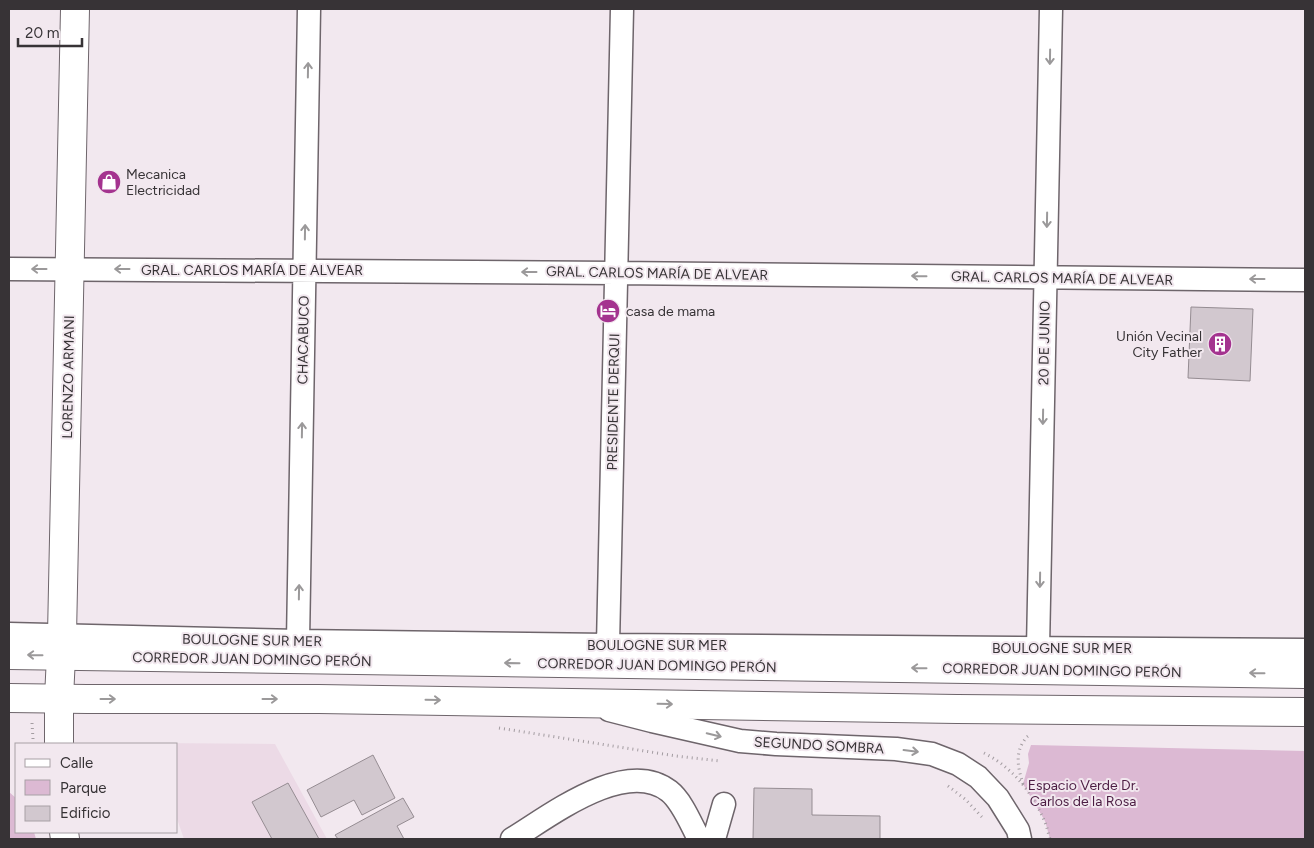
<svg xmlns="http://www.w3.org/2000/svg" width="1314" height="848" font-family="Figtree,sans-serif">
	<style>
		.built { fill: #ecdae6 }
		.green { fill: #dcb9d3 }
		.building { fill: #d2c8cf; stroke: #958c92 }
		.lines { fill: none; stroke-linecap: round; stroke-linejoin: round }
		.minor-casing { stroke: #6e656b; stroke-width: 25 }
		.tertiary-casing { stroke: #6e656b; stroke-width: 30 }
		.trunk-casing { stroke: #6e656b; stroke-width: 30 }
		.path { stroke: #a39ca1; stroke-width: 3; stroke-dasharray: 1 4; stroke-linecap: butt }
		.minor { stroke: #fff; stroke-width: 22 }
		.tertiary { stroke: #fff; stroke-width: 28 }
		.trunk { stroke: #fff; stroke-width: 28 }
		.oneway { stroke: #9b999a }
		.labels { text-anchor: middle; stroke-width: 4; stroke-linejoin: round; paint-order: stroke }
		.poi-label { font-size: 14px; fill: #373336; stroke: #f2e8ef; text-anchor: start }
		.street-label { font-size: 14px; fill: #373336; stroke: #f2e8ef }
		.park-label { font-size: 14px; fill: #4c1d43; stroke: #f2e8ef }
	</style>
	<rect width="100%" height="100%" fill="#f2e8ef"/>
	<path class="built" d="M151,743L275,744L327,839H184L176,816V744H151Z"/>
	<path class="green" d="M1031,745L1305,751V839H1050L1045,821L1023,784L1029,763L1028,754Z
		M9,792L16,798V832H34L36,839H9Z"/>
	<path class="building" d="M1191,307L1253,309L1250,381L1188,378Z
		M373,755L395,798L362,815L354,800L321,817L307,790Z
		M288,783L319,839H272L252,802Z
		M754,788L812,789V815L880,816V839H753Z
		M403,798L414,817L397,826L404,839H338L335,835Z"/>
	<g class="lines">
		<g class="minor-casing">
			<path id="minor" d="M9,269L616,273L1305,280
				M9,634L298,641L608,645L1305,650
				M298,641L309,9
				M608,645L622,9
				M1038,648L1051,9
				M609,710L652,721L740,741L776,744L896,749L932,754L958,764L978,777L998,798L1018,830L1020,839
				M512,839C550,816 625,757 669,791C682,801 691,824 699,839
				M714,839L724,804"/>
		</g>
		<g class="tertiary-casing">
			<path id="tertiary" d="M59,744V698L62,635L75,9
				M64,832L65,839"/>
		</g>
		<g class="trunk-casing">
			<path id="trunk" d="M9,655L1305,674
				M9,698L87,699H319L957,709L1305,712"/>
		</g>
		<path class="path" d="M32,723L33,739
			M499,728L676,756L720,761
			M984,753C1012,767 1032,792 1044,820C1047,826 1048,833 1050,839
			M1023,784C1019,771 1015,757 1022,744C1025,739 1026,737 1030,735
			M948,786L965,799L982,817"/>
		<use href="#minor" class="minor"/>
		<use href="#tertiary" class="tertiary"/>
		<use href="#trunk" class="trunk"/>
	</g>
	<defs><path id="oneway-shaft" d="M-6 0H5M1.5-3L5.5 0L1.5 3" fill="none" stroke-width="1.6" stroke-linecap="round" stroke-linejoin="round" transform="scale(1.25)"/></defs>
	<g class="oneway">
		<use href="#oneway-shaft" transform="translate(1050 57) rotate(91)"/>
		<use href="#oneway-shaft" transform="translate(308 70) rotate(-89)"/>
		<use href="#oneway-shaft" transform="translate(1047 220) rotate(91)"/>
		<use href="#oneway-shaft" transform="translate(305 232) rotate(-89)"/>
		<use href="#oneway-shaft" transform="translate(39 269) rotate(-180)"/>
		<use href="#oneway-shaft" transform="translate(122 269) rotate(-180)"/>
		<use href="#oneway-shaft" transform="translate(529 272) rotate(-180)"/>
		<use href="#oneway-shaft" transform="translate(919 276) rotate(-179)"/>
		<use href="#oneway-shaft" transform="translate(1257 279) rotate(-180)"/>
		<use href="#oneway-shaft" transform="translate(1043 417) rotate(91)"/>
		<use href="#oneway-shaft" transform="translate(302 430) rotate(-89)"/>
		<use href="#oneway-shaft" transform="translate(1040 580) rotate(91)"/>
		<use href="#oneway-shaft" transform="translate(299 592) rotate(-89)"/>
		<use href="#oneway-shaft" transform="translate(35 655) rotate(-179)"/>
		<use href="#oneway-shaft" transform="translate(512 663) rotate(-179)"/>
		<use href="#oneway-shaft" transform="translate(919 668) rotate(-179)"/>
		<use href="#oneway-shaft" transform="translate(1257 673) rotate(-179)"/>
		<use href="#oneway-shaft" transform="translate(108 699)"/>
		<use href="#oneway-shaft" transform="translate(270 699)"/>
		<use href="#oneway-shaft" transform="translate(433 700) rotate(1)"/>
		<use href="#oneway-shaft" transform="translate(665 704) rotate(1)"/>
		<use href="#oneway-shaft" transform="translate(714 735) rotate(13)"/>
		<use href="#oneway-shaft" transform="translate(911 751) rotate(7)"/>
	</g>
	<defs>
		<g id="shop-disc" transform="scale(1.25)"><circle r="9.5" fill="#a4338f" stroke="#f2e8ef"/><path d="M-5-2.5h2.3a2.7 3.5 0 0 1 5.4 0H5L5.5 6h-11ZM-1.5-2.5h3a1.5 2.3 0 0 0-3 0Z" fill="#fff"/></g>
		<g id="hotel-disc" transform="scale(1.25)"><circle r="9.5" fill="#a4338f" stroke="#f2e8ef"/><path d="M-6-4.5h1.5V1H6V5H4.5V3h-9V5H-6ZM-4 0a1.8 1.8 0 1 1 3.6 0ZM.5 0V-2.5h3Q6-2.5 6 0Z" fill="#fff"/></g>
		<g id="building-disc" transform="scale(1.25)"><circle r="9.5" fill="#a4338f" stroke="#f2e8ef"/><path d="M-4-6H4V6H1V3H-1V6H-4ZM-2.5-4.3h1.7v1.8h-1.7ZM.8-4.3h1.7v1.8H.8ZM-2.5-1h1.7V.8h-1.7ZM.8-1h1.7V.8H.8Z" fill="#fff"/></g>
	</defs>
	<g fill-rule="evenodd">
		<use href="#shop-disc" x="109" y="182"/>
		<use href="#hotel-disc" x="608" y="311"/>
		<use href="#building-disc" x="1220" y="344"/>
	</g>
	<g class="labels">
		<g class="poi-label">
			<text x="126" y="179">Mecanica<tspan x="126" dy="16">Electricidad</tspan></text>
			<text x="626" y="316">casa de mama</text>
			<text x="1202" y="341" text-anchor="end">Unión Vecinal<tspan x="1202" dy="16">City Father</tspan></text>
		</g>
		<g class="street-label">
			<text x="252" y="275">GRAL. CARLOS MARÍA DE ALVEAR</text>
			<text transform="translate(657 273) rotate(1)" y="5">GRAL. CARLOS MARÍA DE ALVEAR</text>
			<text transform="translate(1062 278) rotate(1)" y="5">GRAL. CARLOS MARÍA DE ALVEAR</text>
			<text transform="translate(303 340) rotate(-89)" y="5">CHACABUCO</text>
			<text transform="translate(1044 343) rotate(-89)" y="5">20 DE JUNIO</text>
			<text transform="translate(68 377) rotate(-89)" y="5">LORENZO ARMANI</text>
			<text transform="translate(613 402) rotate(-89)" y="5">PRESIDENTE DERQUI</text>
			<text transform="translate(252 640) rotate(1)" y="5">BOULOGNE SUR MER</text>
			<text x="657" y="650">BOULOGNE SUR MER</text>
			<text x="1062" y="653">BOULOGNE SUR MER</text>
			<text transform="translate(252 659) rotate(1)" y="5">CORREDOR JUAN DOMINGO PERÓN</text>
			<text transform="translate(657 665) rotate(1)" y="5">CORREDOR JUAN DOMINGO PERÓN</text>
			<text transform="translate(1062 670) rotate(1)" y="5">CORREDOR JUAN DOMINGO PERÓN</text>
			<text transform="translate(819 745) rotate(3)" y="5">SEGUNDO SOMBRA</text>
		</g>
		<g class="park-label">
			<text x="1083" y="790">Espacio Verde Dr.<tspan x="1083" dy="16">Carlos de la Rosa</tspan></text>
		</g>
	</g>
	<rect width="1314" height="848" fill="none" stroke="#373336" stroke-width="20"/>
	<rect x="15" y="743" width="162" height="90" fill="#f2e8ef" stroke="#a7a0a5"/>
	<rect x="25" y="759" width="25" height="8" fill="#ffffff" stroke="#a7a0a5"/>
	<text x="60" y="768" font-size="15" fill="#373336">Calle</text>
	<rect x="25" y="780" width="25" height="15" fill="#dcb9d3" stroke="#a7a0a5"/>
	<text x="60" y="793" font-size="15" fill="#373336">Parque</text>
	<rect x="25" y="806" width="25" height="15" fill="#d2c8cf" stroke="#a7a0a5"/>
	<text x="60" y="818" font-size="15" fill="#373336">Edificio</text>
	<path d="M18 38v8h64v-8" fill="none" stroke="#373336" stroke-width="2.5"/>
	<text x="25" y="38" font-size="15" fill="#373336" stroke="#f2e8ef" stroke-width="4" paint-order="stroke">20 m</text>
</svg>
